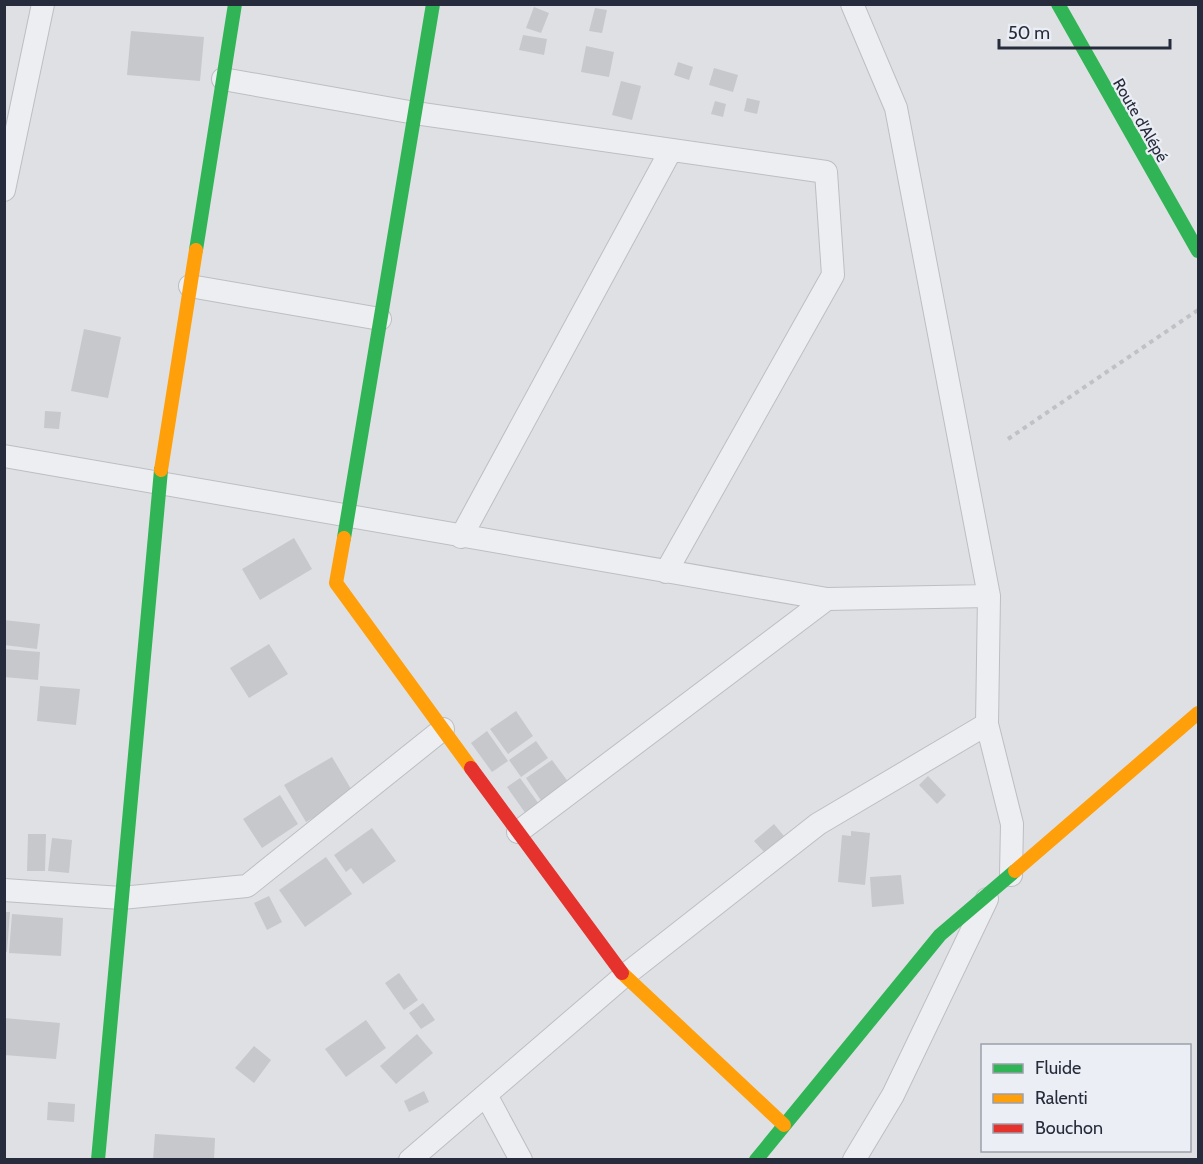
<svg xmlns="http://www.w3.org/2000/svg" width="1203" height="1164" font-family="Cabin,sans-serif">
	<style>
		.building { fill: #c6c8cc }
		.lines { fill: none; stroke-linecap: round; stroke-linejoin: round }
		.street-casing { stroke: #bdbec2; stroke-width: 24 }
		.path { stroke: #c0c1c7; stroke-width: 4; stroke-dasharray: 4.5 4.5; stroke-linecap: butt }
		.street { stroke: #edeef1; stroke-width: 22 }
		.fast { stroke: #30b455; stroke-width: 14 }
		.slow { stroke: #ff9f0a; stroke-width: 14 }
		.jam { stroke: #e5322d; stroke-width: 14 }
		.labels { text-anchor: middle; stroke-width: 4.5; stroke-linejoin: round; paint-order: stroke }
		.street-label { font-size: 16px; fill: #262c3c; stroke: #ebeef4 }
	</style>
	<rect width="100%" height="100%" fill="#dee0e4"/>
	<path class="building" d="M534,7L549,13L541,33L526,28Z
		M595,8L607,10L602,33L589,31Z
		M131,31L204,37L200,81L127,75Z
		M523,35L547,39L544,55L519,50Z
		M586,46L614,52L609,77L581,72Z
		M678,62L693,67L689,80L674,75Z
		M714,68L738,75L733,92L709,85Z
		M621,81L641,86L632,120L612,115Z
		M747,98L760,101L757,114L744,111Z
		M715,101L726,104L723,117L711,114Z
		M84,329L121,337L108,398L71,391Z
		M45,411L61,412L59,429L44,428Z
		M294,538L312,569L260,600L242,569Z
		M4,620L40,624L37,649L4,645Z
		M269,644L288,674L249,698L230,668Z
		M4,649L40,652L38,680L4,677Z
		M40,686L80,689L76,725L37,721Z
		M516,711L533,736L508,754L490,729Z
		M487,731L508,761L492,772L471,743Z
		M536,741L548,758L521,777L509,760Z
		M332,757L354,794L306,822L284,785Z
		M552,760L569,783L542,802L526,778Z
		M928,776L946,795L937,804L919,785Z
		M520,778L539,804L526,814L507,787Z
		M280,795L298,824L262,848L243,819Z
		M774,824L784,836L764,852L754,841Z
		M372,828L396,861L363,884L351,868L346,872L334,855Z
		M851,831L870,833L865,885L838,882L842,835L851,836Z
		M28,834H46L45,871H27Z
		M52,838L72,840L69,873L48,871Z
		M326,857L352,894L305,927L279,890Z
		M901,875L904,904L872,907L870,877Z
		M269,896L282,922L267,930L254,903Z
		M4,912H10L7,952L4,951Z
		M12,914L63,918L61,956L9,953Z
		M399,973L418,1000L404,1010L385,983Z
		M423,1003L435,1020L421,1029L409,1013Z
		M4,1018L60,1023L56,1059L4,1055Z
		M366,1020L386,1048L346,1077L325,1049Z
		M417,1034L433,1053L396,1084L380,1066Z
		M254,1046L271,1060L254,1083L235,1068Z
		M424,1091L429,1102L409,1112L404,1101Z
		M48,1102L75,1104L74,1122L47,1120Z
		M155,1134L215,1138L214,1160H153Z"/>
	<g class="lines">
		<g class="street-casing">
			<path id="street" d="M852,4L896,108L989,596L987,724L1012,824L1011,875
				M223,79L415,113L826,172L833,275L666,572
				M4,190L43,4
				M190,286L380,319
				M4,456L827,599L989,596
				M461,537L671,150
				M518,832L827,599
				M4,890L121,898L247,886L443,729
				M486,1095L521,1160
				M410,1160L624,976L818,824L987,724
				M854,1160L893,1095L987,899"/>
		</g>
		<path class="path" d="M1008,439L1198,310"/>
		<use href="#street" class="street"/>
		<path class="fast" d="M1058,4L1198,251
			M196,250L235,4
			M344,538L433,4
			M98,1160L161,470
			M756,1160L940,935L1015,871"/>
		<path class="slow" d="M161,470L196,250
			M344,538L336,583L471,768
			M1015,871L1198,713
			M622,973L784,1125"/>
		<path class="jam" d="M471,768L622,973"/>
	</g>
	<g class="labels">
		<g class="street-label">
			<text transform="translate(1141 120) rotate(60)" y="6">Route d'Alépé</text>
		</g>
	</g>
	<rect width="1203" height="1164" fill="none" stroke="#262c3c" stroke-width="12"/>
	<rect x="981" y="1044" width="210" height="108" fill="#ebeef4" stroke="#9ca0aa" stroke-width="1.5"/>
	<rect x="993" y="1064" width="30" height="9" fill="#30b455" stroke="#9ca0aa" stroke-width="1.5"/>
	<text x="1035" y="1074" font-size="18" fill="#262c3c">Fluide</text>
	<rect x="993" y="1094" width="30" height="9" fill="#ff9f0a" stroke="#9ca0aa" stroke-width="1.5"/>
	<text x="1035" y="1104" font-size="18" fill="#262c3c">Ralenti</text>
	<rect x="993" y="1124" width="30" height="9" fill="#e5322d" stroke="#9ca0aa" stroke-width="1.5"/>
	<text x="1035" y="1134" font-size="18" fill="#262c3c">Bouchon</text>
	<path d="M999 39v9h171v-9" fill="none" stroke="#262c3c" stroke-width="3"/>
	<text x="1008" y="39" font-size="18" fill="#262c3c" stroke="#ebeef4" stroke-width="4.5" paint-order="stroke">50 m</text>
</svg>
